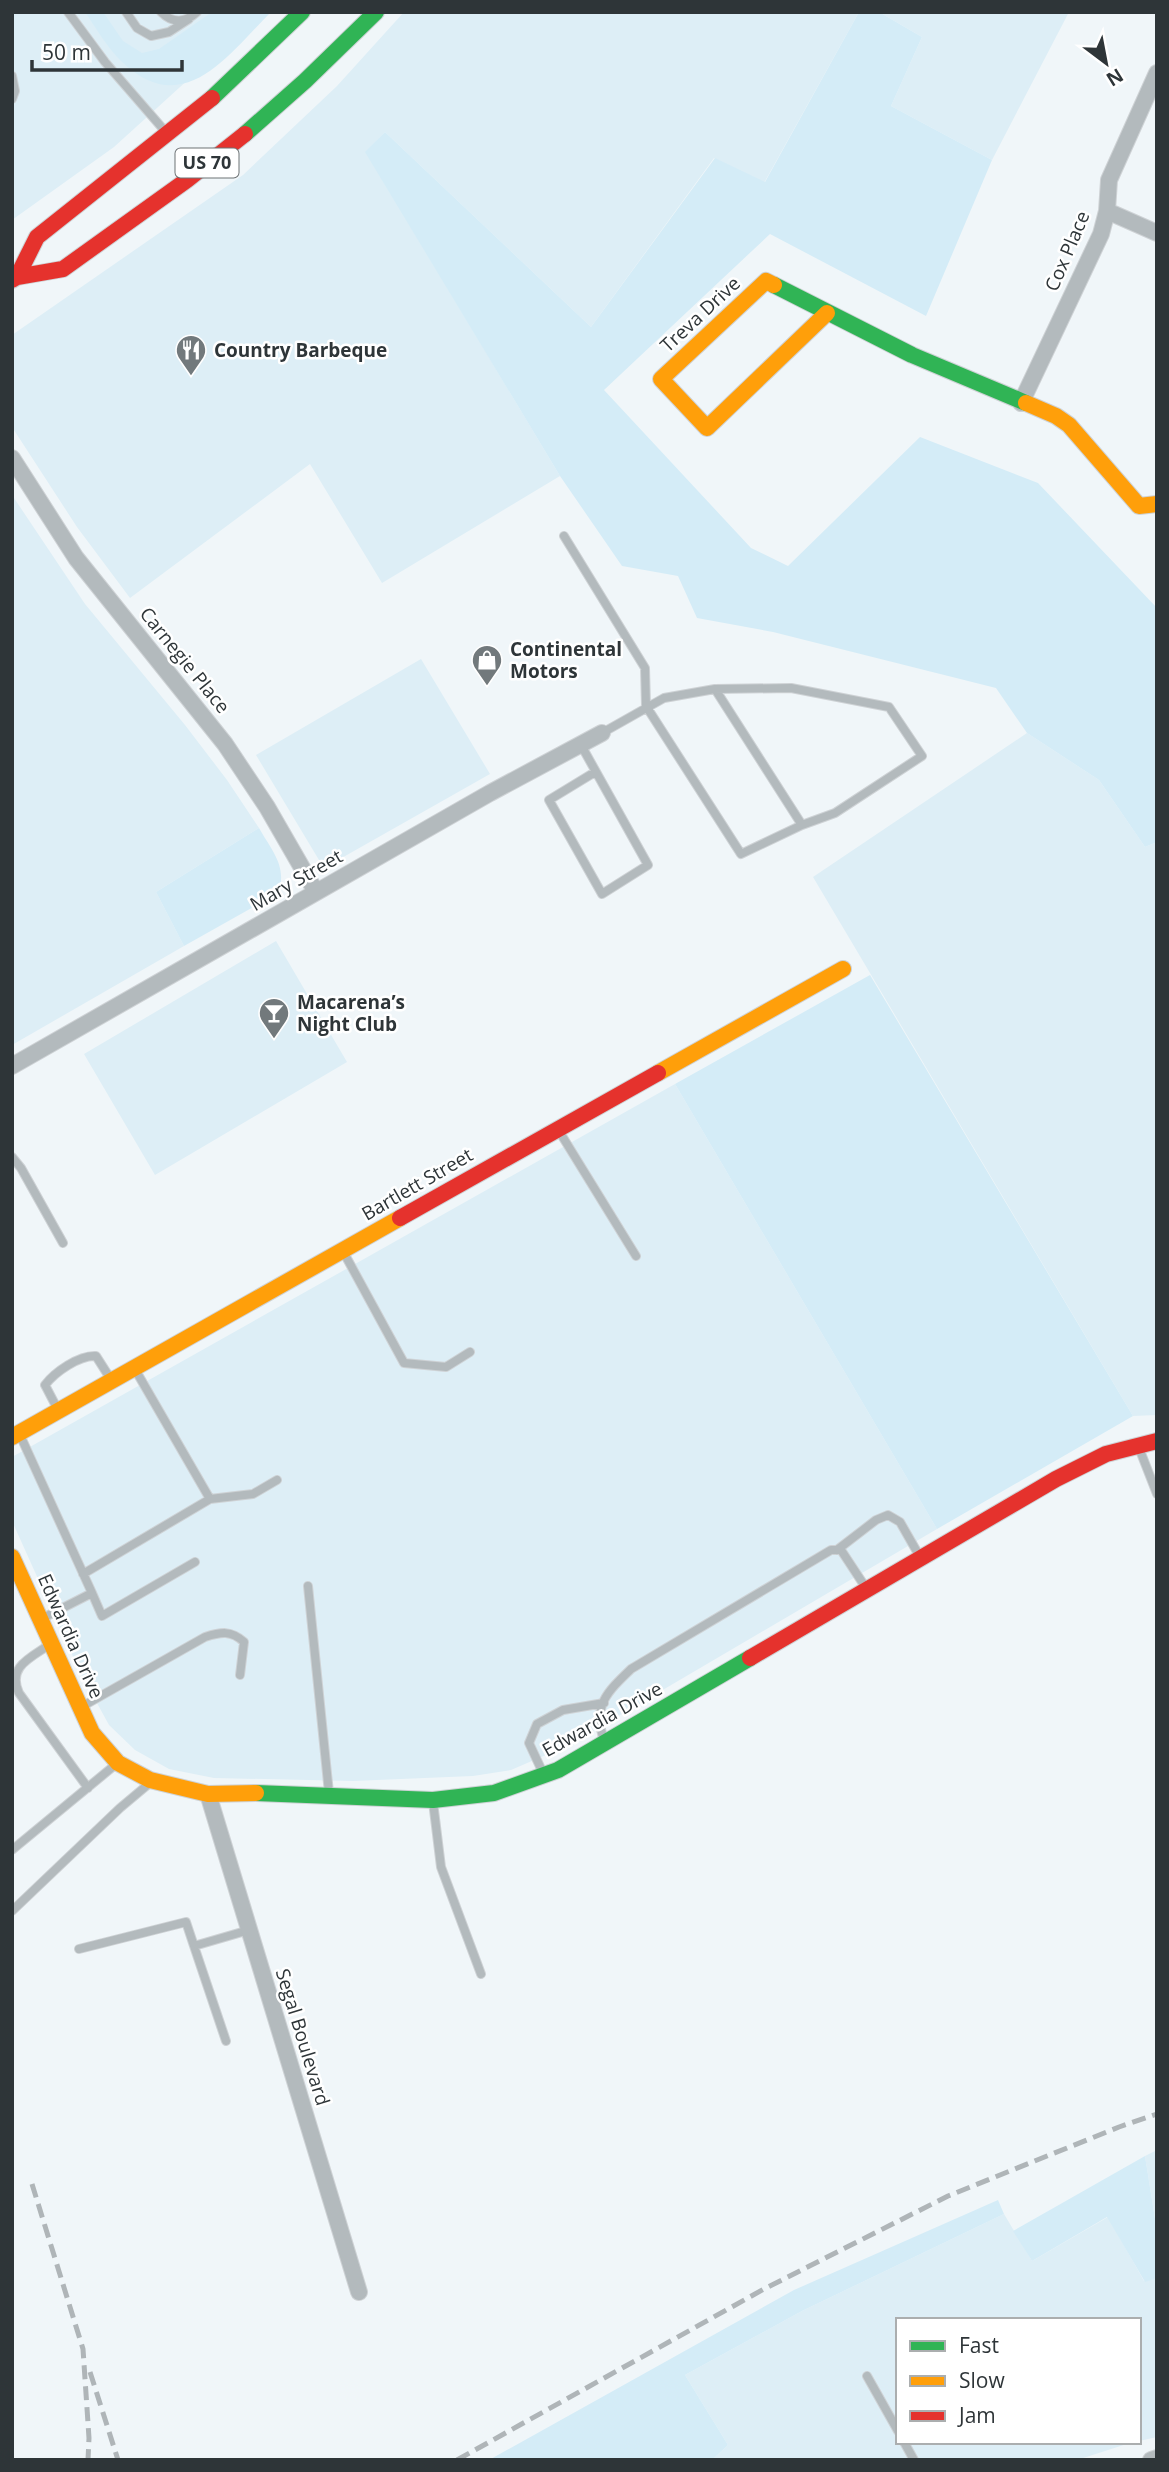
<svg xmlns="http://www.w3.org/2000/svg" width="1169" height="2472" font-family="'Open Sans',sans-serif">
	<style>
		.built { fill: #ddeef6 }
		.green { fill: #d4ecf7 }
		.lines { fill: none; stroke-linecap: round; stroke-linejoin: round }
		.lane-casing { stroke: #ced2d5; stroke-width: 10 }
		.street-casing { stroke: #ced2d5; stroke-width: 18 }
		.fast-casing { stroke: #ced2d5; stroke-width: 18 }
		.slow-casing { stroke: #ced2d5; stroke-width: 18 }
		.jam-casing { stroke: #ced2d5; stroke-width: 18 }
		.lane { stroke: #b3babd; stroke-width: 8 }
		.street { stroke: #b3babd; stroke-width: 16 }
		.fast { stroke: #30b455; stroke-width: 16 }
		.slow { stroke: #ff9f0a; stroke-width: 16 }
		.jam { stroke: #e5322d; stroke-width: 16 }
		.rail { stroke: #afb5b8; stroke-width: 5; stroke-dasharray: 14 7; stroke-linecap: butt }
		.labels { text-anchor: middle; stroke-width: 5; stroke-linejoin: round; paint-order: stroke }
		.shield { fill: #fff; stroke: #6d7274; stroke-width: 2 }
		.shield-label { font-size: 18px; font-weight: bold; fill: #2e3538 }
		.street-label { font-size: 19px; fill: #2e3538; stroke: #fff }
		.poi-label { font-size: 19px; font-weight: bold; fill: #2e3538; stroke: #fff; text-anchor: start }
	</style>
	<rect width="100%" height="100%" fill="#f0f6f9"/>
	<path class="built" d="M12,12H258L212,58L114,147L12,220Z
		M404,12H859L764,183L714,158L591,327L385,132L366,152L560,476L382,583L310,464L130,598L77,527L12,427V335L243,175L337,86Z
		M879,12H1069L992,160L891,106L922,37Z
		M12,495L85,604L185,725L227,780L259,828L156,892L184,946L12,1045Z
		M421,659L490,774L331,864L319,860L256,755Z
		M1027,733L1099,780L1145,847L1157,842V1415L1133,1416L813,877Z
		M276,941L347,1062L155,1175L84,1054Z
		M675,1084L937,1529L569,1745L511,1770L473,1776L353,1781L214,1778L169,1769L135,1750L109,1725L80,1672L12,1521V1457Z
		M1157,2150V2231L1145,2156Z
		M1004,2214L1032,2261L1108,2217L1144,2281L1157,2278V2437L1139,2441V2320H898V2442H1133L1077,2460H712L728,2445L685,2375L802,2311Z"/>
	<path class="green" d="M85,12H103L123,41L142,53L159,49L212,12H271C227,56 183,122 120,60C107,47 96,28 85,12Z
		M859,12H879L922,37L891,106L992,160L926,316L770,234L604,390L751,548L788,566L920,437L1038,483L1157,608V842L1145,847L1099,780L1027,733L996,688L773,632L697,618L678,576L622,566L560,476L365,152L385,132L591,327L715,158L765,182Z
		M259,828C272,851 288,867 278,893L184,946L156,892Z
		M870,975L1133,1416L937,1529L675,1084Z
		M1145,2156L1157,2231V2278L1145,2282L1107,2217L1032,2261L1013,2231Z
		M998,2200L1004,2214L802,2311L685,2375L728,2445L712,2460H489L794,2290Z"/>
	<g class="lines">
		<g class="lane-casing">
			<path id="lane" d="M68,12L105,62L164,130
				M126,12L137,28L151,36L169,32L189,19
				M161,12C173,24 185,23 197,12
				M12,76L15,91L12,99
				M564,536L645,668L646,706L741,854L802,825L715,689L664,698L602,733
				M715,689L791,688L889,707L922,756L835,813L802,825
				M581,745L648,865L602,894L549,800L595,772
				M559,1131L636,1256
				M12,1157L21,1168L63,1243
				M344,1253L404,1363L446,1367L470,1352
				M136,1371L210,1499
				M57,1408L45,1385C55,1372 79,1355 96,1356L110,1378
				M20,1435L92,1593L43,1618
				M1139,1448L1157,1494
				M837,1550L876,1520L888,1515L900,1522L920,1557
				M83,1574L210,1499L253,1494L277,1480
				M308,1586L329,1793
				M92,1593L102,1616L195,1562
				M49,1645C30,1658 7,1667 19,1693L88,1788
				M83,1706L205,1637C221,1632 231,1630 244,1642L240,1675
				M604,1740C592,1706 607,1692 631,1669L831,1550H841L866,1588
				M543,1773L529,1743L537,1724L563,1710L604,1703
				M433,1802L441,1867L481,1974
				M12,1850L115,1765
				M12,1911L120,1808L151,1782
				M194,1946L226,2041
				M79,1949L186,1922L194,1946L249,1930
				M867,2376L898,2431
				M904,2442L914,2460"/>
		</g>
		<g class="street-casing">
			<path id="street" d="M1107,211L1157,233
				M1021,403L1101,234L1107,211L1109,180L1157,73
				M12,458L76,558L225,744L267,807L316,892
				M12,1066L490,793L602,733
				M208,1794L359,2292
				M1151,2460L1157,2458"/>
		</g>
		<g class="fast-casing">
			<path id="fast" d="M212,98L302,12
				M245,134L305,81L376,12
				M774,285L912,355L1026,403
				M256,1793L433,1800L494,1793L558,1770L750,1658"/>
		</g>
		<g class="slow-casing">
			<path id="slow" d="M774,285L766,281L661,379L707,428L827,313
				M1026,403L1056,416L1069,425L1139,506L1157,504
				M658,1073L843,969
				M12,1437L400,1218
				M12,1557L92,1733L118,1763L150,1780L208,1794L256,1793"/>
		</g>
		<g class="jam-casing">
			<path id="jam" d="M17,277L37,237L212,98
				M12,280L17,277L63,269L187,180L245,134
				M400,1218L658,1073
				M750,1658L1056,1479L1106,1454L1157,1441"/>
		</g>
		<use href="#lane" class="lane"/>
		<use href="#street" class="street"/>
		<use href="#fast" class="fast"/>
		<use href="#slow" class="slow"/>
		<use href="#jam" class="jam"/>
		<path class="rail" d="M32,2184L83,2349L89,2438L88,2460
			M90,2372L118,2460
			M457,2460L764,2289L948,2196L1119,2127L1157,2114"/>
	</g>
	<defs>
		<g id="restaurant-pin" transform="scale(1.575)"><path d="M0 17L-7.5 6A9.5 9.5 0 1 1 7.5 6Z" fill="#72797c" stroke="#fff"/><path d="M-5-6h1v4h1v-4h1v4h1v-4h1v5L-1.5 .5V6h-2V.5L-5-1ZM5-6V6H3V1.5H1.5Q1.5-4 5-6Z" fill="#fff"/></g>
		<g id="shop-pin" transform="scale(1.575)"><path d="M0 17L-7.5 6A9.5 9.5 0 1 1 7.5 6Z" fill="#72797c" stroke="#fff"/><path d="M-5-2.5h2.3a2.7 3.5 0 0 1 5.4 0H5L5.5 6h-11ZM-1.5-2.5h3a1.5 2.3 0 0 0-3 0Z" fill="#fff"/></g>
		<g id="bar-pin" transform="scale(1.575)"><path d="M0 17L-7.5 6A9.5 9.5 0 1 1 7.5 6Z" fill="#72797c" stroke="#fff"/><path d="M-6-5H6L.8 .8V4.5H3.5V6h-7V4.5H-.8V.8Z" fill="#fff"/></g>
	</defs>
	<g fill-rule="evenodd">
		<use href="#restaurant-pin" x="191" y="350"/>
		<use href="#shop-pin" x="487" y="660"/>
		<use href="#bar-pin" x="274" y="1013"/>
	</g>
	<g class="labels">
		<rect class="shield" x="175.5" y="148.5" width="63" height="29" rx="5"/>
		<g class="shield-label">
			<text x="207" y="169">US 70</text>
		</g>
		<g class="street-label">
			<text transform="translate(1067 251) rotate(-67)" y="7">Cox Place</text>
			<text transform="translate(700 314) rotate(-43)" y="7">Treva Drive</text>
			<text transform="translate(185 660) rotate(51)" y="7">Carnegie Place</text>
			<text transform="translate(296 880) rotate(-30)" y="7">Mary Street</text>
			<text transform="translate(417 1184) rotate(-30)" y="7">Bartlett Street</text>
			<text transform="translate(71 1636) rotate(66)" y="7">Edwardia Drive</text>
			<text transform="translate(602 1719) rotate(-29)" y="7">Edwardia Drive</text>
			<text transform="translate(303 2037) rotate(73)" y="7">Segal Boulevard</text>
		</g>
		<g class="poi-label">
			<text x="214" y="357">Country Barbeque</text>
			<text x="510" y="656">Continental<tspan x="510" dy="22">Motors</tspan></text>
			<text x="297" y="1009">Macarena’s<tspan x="297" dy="22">Night Club</tspan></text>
		</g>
	</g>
	<rect width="1169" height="2472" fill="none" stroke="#2e3538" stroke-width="28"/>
	<rect x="896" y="2318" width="245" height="126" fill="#ffffff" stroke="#abaeaf" stroke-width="2"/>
	<rect x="910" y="2341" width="35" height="10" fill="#30b455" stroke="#abaeaf" stroke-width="2"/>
	<text x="959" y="2353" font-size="21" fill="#2e3538">Fast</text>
	<rect x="910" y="2376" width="35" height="10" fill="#ff9f0a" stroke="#abaeaf" stroke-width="2"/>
	<text x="959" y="2388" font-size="21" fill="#2e3538">Slow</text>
	<rect x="910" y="2411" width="35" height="10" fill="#e5322d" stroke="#abaeaf" stroke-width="2"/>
	<text x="959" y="2423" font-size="21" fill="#2e3538">Jam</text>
	<g transform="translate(1106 63) rotate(148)" stroke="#ffffff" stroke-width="5" paint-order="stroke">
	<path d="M0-5L12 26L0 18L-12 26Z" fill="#2e3538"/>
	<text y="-10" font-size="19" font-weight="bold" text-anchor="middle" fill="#2e3538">N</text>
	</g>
	<path d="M32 60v10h150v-10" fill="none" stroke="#2e3538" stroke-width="3.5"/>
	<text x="42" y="60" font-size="21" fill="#2e3538" stroke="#ffffff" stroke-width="5" paint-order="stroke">50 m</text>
</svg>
